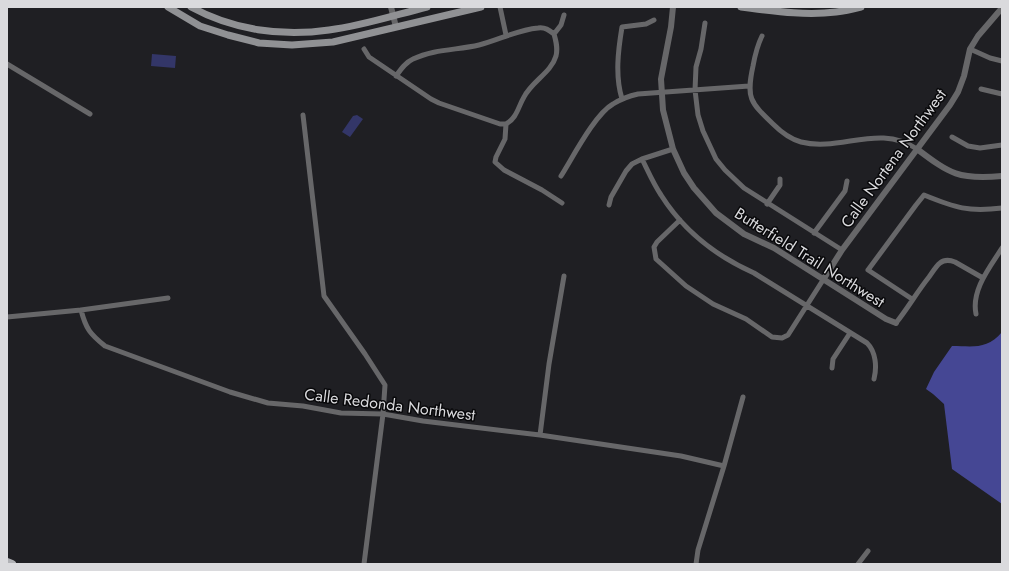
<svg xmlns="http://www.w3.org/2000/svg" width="1009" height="571" font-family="Jost,sans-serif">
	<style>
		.green { fill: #333668 }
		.water { fill: #454794 }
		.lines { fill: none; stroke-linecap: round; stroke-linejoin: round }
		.minor { stroke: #676769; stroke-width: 5 }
		.tertiary { stroke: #676769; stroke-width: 6 }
		.secondary { stroke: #909194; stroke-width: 7 }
		.primary { stroke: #b0b1b5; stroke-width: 8 }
		.labels { text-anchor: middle; stroke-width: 3; stroke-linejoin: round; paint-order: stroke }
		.street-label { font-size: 16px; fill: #dadadd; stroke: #09090b }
	</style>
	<rect width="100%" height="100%" fill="#1f1f23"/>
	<path class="green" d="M152,54L176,56L175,68L151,66Z
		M357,115L363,119L350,137L342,132L353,116Z"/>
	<path class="water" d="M1002,332V504L952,469L944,404L933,394L926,389L934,372L952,346C973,346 987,350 1002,332Z"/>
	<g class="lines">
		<path class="minor" d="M500,7L506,35
			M705,23L701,49L696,67L695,90L698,115L703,131L716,159L725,170L744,188L842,250
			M762,36C757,46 755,55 753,66C746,98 750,102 773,124C781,132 790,139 801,142C841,152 879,123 917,149
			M364,49L369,57L431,99L439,103L500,124H506
			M970,49L990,58L1002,61
			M7,64L90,114
			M396,76C401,69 406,62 413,59C434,49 458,50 479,45C499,40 517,30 538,28C545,27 549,30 554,34
			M981,89L1002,94
			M622,99C615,76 618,51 622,27L646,24L654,20
			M303,115L324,296L365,354L385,385L383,414L364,564
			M952,137L968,146L980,148L1002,145
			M642,159C648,171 653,183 661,195C683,230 716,256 754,273L867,343C876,352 877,367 874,379
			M561,176C573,157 595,114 613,104C621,99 629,96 638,94L749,86
			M562,203L542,190L504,170L495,162L496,157L505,139L506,124C517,118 518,107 524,97C532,81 551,73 556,56C558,48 556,41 554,34L561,25L564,15
			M767,204L780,185V179
			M609,205L611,197L626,171L632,164L642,159L673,149
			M680,220L657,242L654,247L656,259L686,286L713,304L746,319L772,337L782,338L788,335L823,280
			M814,233L845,191L847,181
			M912,299L868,270L916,205L924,195C956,208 968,212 1002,208
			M81,310C86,329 90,334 105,346L230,392L268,403L303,406L341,413L383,414L423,421L540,435L681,456L724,466
			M976,314C971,290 990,267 1002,248
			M7,317L81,310L168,298
			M896,323C908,308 917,292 929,277C932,273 936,266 940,263C945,259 950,260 955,262L983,278
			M832,368L833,359L850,333
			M540,435L549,364L564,276
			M696,564L698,550L724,466L743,397
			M858,564L868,551"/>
		<path class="tertiary" d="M391,7L396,27
			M673,7L671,27L661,79L663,110L673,149L684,173L694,188L716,213L744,234L774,248L886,319L896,323
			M917,149C950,174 959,180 1002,176
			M823,280L842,250L950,105L958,92L964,76L970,49L978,36L1002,8"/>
		<path class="secondary" d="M168,7L200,26L228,35L259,43L292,45L333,42L481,7
			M191,7C233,30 282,37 329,30C362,26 395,15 427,7
			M741,7C773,11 805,16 836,12C844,11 853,9 861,7"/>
		<path class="primary" d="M7,562L12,564"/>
	</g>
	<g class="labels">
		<g class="street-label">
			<text transform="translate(893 158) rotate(-54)" y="6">Calle Nortena Northwest</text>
			<text transform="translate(810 257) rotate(32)" y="6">Butterfield Trail Northwest</text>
			<text transform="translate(390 404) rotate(7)" y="6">Calle Redonda Northwest</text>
		</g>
	</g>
	<rect width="1009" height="571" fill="none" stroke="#dadadd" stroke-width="16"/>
</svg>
